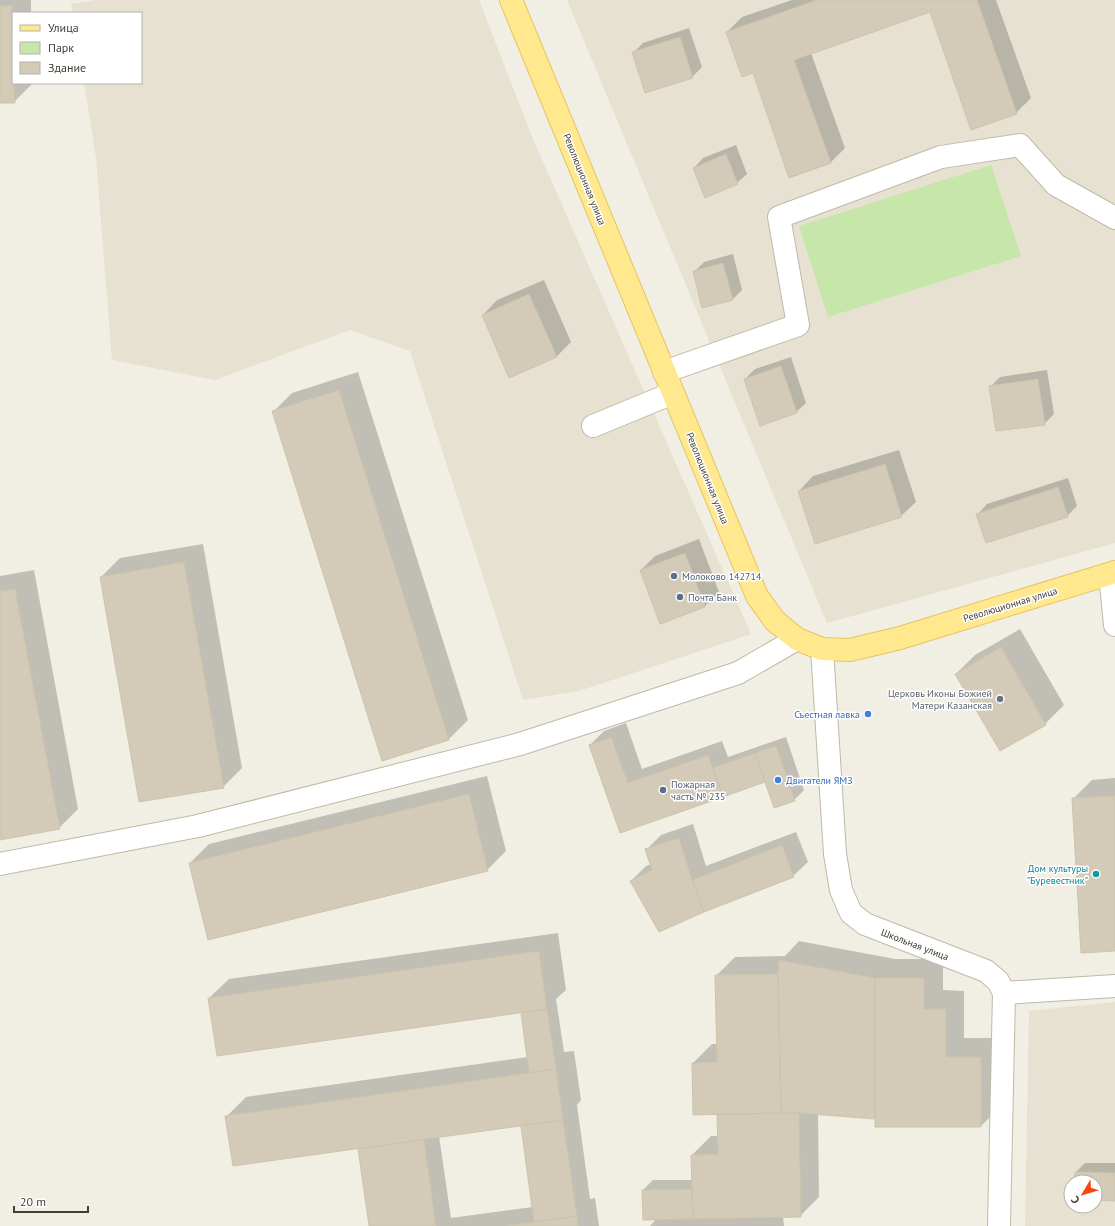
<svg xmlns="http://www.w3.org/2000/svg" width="1115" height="1226" font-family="'PT Sans',sans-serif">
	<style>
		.residential { fill: #e6e1d1; fill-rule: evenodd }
		.green { fill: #c7e7aa }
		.shadow { fill: #0003; fill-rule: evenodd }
		.building { fill: #d3cbb8; stroke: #cec3ab }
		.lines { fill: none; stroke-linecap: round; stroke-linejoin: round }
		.minor-casing { stroke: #c0b9a8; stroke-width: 24 }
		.major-casing { stroke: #e4c65f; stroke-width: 24 }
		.minor { stroke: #fff; stroke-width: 22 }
		.major { stroke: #ffe88e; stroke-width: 22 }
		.service-dot { fill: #5c6f8a; stroke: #fff; stroke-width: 1.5 }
		.worship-dot { fill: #6b7280; stroke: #fff; stroke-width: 1.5 }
		.shop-dot { fill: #3f7fe0; stroke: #fff; stroke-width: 1.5 }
		.culture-dot { fill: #0f9aa8; stroke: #fff; stroke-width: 1.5 }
		.labels { text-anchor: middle; stroke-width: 3; stroke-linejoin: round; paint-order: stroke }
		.street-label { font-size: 10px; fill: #433e33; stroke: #fff }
		.service-label { font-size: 10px; fill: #4e5e75; stroke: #fff; text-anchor: start }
		.worship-label { font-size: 10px; fill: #5b616d; stroke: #fff; text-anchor: end }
		.shop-label { font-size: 10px; fill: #366cbe; stroke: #fff; text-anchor: end }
		.culture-label { font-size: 10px; fill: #0d838f; stroke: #fff; text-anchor: end }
	</style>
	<rect width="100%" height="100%" fill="#f1eee3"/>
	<path class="residential" d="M96,0H479L533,139L751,634L579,691L523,700L410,351L350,330L215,380L112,360L96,158L84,83H141V13H73L71,4Z
		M567,0H1115V543L827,623Z
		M1115,1002V1226H1025L1029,1011ZM1071,1182H1095V1206H1071Z"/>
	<path class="green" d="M991,165L1021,256L828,317L799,226Z"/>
	<path class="shadow" d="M0,0H31V13H13V83H33L14,102H0Z
		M792,0H996L1031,98L1016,113L931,11L811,53L845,148L830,163L753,72L727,32L742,17Z
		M689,28L702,67L692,77L633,53L643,43Z
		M736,145L747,174L737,183L694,168L703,158Z
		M733,254L742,290L732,300L694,272L704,262Z
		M544,280L571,342L556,357L483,315L497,300Z
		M791,357L806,403L796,412L745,379L755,369Z
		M1047,370L1054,414L1044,424L991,386L1000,377Z
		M358,372L468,720L449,739L273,412L292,393Z
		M899,450L916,502L901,516L799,491L813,476Z
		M1068,478L1077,506L1067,516L978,514L987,504Z
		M699,539L719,592L705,606L641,570L655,556Z
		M203,544L242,768L223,787L101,577L120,558Z
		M34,570L78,809L59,828L0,839V576Z
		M1020,629L1064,705L1045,724L956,674L975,655Z
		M626,723L642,769L722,741L728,757L786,737L804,790L794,800L766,781L620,832L590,745L604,731Z
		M487,776L506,851L487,870L190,863L209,844Z
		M1115,778V950L1073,799L1092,780Z
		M693,824L706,866L796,832L808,862L793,876L704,911L631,881L646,866L651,864L647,849L661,835Z
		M558,933L566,990L556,999L564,1052L574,1051L581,1100L577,1105L590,1199L595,1198L599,1226H370L359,1149L361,1147L227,1116L246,1097L528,1057L522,1014L524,1012L209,998L229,979ZM522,1125L533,1207L451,1218L439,1136Z
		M799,941L895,959H943V990L964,991V1038H1000V1107L981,1126L818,1113L819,1197L800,1216H783L784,1226H650L657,1218L643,1190L653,1180H693L692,1155L711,1136H719L718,1113L693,1063L712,1044H718L716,976L735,957L785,956Z
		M1085,1163H1115V1200L1095,1199V1182H1075L1076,1172Z"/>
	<path class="building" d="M817,0H977L1017,114L971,130L930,12L794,60L831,163L789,178L753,73L742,77L726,32Z
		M12,5L13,83H14L15,103H0V6Z
		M680,37L693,78L645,93L632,52Z
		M726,154L738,184L705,198L693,168Z
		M723,263L733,300L702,308L693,271Z
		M529,294L557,357L509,378L482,315Z
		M781,366L797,413L760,426L744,379Z
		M1038,379L1045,425L996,431L989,386Z
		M339,390L449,740L382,761L272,411Z
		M885,464L902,517L815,544L798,491Z
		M1058,487L1068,517L986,543L976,514Z
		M685,553L705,607L660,624L640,570Z
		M184,562L224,788L139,802L100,577Z
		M15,589L60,829L0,840V591Z
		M1001,647L1046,725L1000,751L955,674Z
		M611,737L628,783L708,755L723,797L620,833L589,745Z
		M776,746L795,801L774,808L755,753Z
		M755,753L765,782L723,797L713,768Z
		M469,794L488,871L208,940L189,863Z
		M1115,796V951L1081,953L1072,798Z
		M679,838L692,880L704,912L659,932L630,881L652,870L645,849Z
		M782,845L794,877L704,912L692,880Z
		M539,951L547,1009L217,1056L208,998Z
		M779,960L875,978V1119L799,1113H781L778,974Z
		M778,974L781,1113L693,1115L692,1063L717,1062L715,975Z
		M875,978H924V1009H946V1057H981V1127H875Z
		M547,1009L556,1069L529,1073L521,1013Z
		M556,1069L563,1120L233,1166L225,1116Z
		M799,1113L801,1217L693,1219L691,1155L718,1154L717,1114Z
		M563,1120L577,1216L534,1222L521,1126Z
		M424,1140L436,1226H369L358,1149Z
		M1075,1172L1115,1173V1201L1095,1200V1182H1074Z
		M692,1189L693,1219L643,1220L642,1190Z
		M577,1216L578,1226H508L534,1222Z"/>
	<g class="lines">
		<g class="minor-casing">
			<path id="minor" d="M664,372L798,325L779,217L941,157L1020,145L1056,185L1115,218
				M593,426L673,393
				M1110,574L1115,625
				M822,649L835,854L841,890L851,913L865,924L986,971L998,981L1004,993L999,1226
				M0,864L198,826L520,744L738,673L797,639
				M1004,993L1115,986"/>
		</g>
		<g class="major-casing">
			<path id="major" d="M511,0L757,596L775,621L797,639L822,649L850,650L900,638L1115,572"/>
		</g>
		<use href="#minor" class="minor"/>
		<use href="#major" class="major"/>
	</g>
	<g class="service-dot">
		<circle cx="674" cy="576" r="4"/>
		<circle cx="680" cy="597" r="4"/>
		<circle cx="663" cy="790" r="4"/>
	</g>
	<circle class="worship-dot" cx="1000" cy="699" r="4"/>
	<g class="shop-dot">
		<circle cx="868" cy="714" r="4"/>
		<circle cx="778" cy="780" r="4"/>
	</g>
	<circle class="culture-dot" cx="1096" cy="874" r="4"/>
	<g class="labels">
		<g class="street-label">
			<text transform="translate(585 179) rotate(68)" y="4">Революционная улица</text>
			<text transform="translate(708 478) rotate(68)" y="4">Революционная улица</text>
			<text transform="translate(1010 604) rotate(-17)" y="4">Революционная улица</text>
			<text transform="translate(915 944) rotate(21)" y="4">Школьная улица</text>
		</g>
		<g class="service-label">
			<text x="682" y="580">Молоково 142714</text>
			<text x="688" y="601">Почта Банк</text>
			<text x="671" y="788">Пожарная<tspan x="671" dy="12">часть № 235</tspan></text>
		</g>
		<g class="worship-label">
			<text x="992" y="697">Церковь Иконы Божией<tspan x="992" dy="12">Матери Казанская</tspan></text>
		</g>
		<g class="shop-label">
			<text x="860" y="718">Съестная лавка</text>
			<text x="786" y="784" text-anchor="start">Двигатели ЯМЗ</text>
		</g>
		<g class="culture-label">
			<text x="1088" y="872">Дом культуры<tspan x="1088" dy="12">"Буревестник"</tspan></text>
		</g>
	</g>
	<rect x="12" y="12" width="130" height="72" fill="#ffffff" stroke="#b4b2ad"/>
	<rect x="20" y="25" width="20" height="6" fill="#ffe88e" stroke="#b4b2ad"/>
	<text x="48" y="32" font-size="12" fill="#433e33">Улица</text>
	<rect x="20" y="42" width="20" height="12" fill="#c7e7aa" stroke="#b4b2ad"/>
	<text x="48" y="52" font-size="12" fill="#433e33">Парк</text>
	<rect x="20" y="62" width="20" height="12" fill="#d3cbb8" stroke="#b4b2ad"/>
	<text x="48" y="72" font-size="12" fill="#433e33">Здание</text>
	<g transform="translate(1083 1194) rotate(232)"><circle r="19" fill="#ffffff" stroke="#b4b2ad"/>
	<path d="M0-3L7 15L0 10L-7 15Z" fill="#fb4610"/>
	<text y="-6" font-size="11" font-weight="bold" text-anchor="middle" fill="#433e33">С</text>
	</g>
	<path d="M14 1206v6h74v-6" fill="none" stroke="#433e33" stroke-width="2"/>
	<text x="20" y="1206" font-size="12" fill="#433e33" stroke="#ffffff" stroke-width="3" paint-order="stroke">20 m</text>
</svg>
